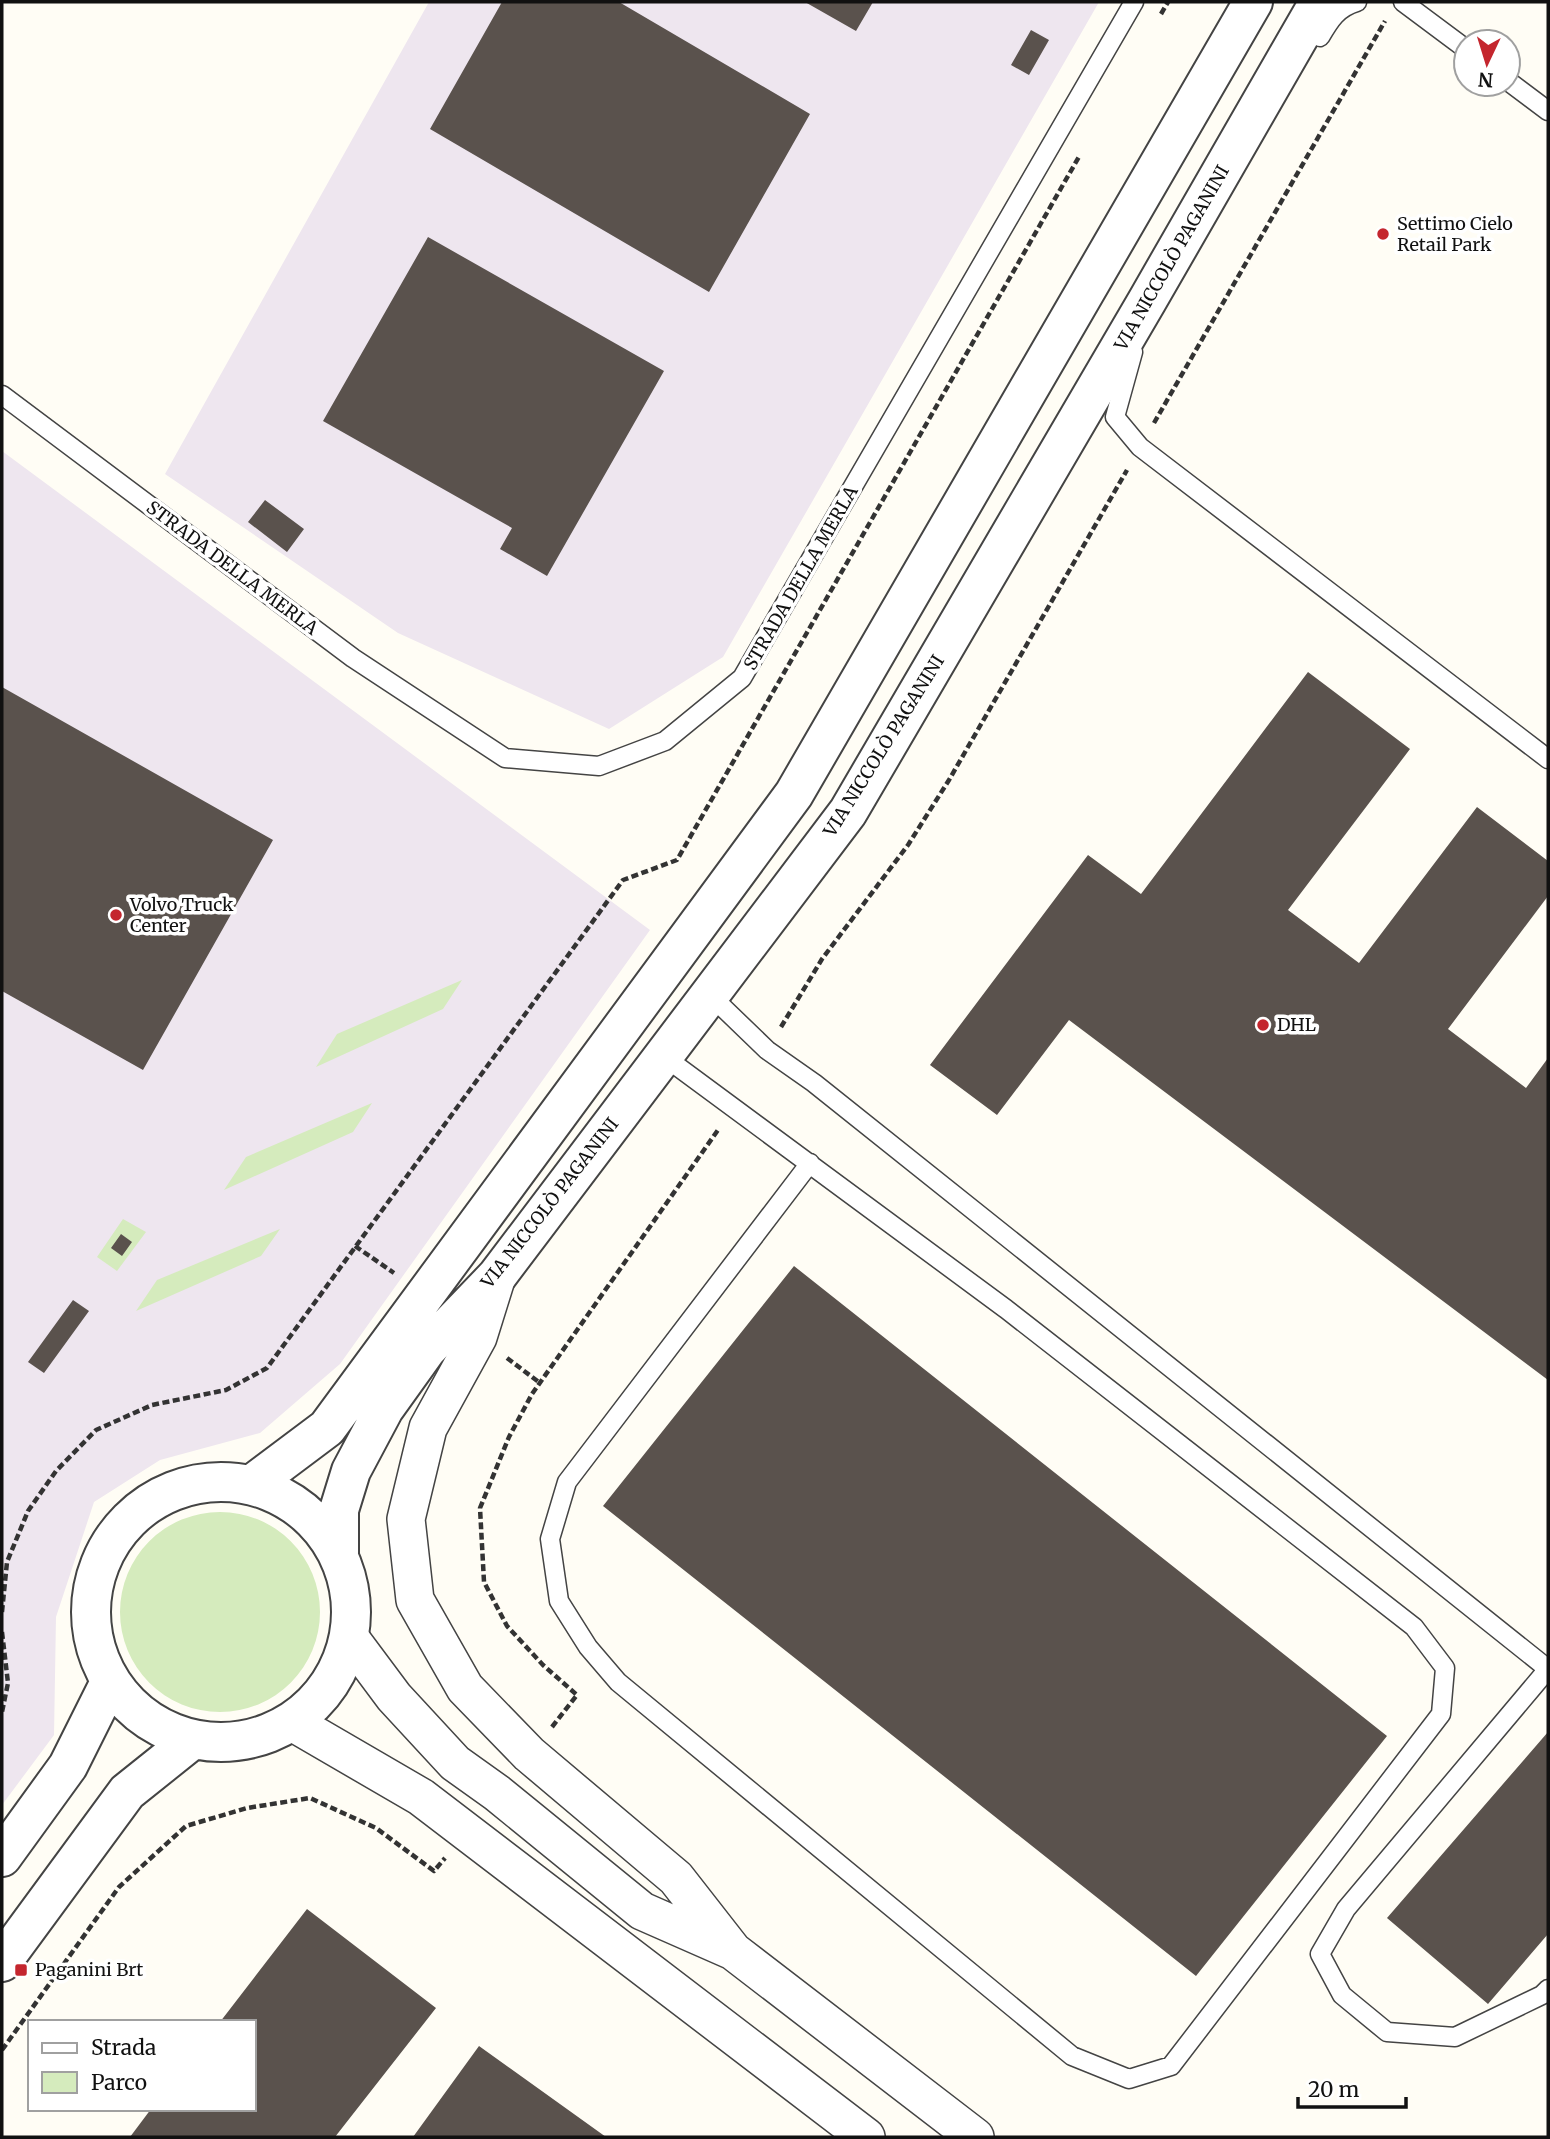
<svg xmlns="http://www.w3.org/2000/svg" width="1550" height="2139" font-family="Merriweather,serif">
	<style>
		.industrial { fill: #eee6ef }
		.green { fill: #d5ebbd }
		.building { fill: #5a524d }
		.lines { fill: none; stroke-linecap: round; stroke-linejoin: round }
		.service-casing { stroke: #444; stroke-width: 21 }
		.minor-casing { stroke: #444; stroke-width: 40 }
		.tertiary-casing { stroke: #444; stroke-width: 42 }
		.path { stroke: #333; stroke-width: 4.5; stroke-dasharray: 7 3.5; stroke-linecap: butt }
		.service { stroke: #fff; stroke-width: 18 }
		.minor { stroke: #fff; stroke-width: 37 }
		.tertiary { stroke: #fff; stroke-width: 38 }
		.poi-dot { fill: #c4262e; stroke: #fff; stroke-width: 2.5 }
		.labels { text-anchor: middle; stroke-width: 7; stroke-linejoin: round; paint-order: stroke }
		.poi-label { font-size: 18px; fill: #111; stroke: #fff; text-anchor: start }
		.street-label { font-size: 18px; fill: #111; stroke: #fff }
	</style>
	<rect width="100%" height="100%" fill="#fffdf5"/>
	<path class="industrial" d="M429,2H1099L723,657L609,729L398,633L165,474Z
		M2,451L650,930L340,1364L260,1433L160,1460L94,1502L56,1617L54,1735L2,1805Z"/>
	<path class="green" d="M462,980L443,1009L316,1067L337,1034Z
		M372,1103L353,1132L224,1190L246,1157Z
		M123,1219L146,1232L117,1271L97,1257Z
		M280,1229L261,1256L136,1311L157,1280Z
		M120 1612a100 100 0 1 1 200 0a100 100 0 1 1-200 0Z"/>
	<path class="building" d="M502,2H619L810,114L709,292L430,129Z
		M805,2H873L856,31Z
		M1031,30L1049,40L1029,75L1011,65Z
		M428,237L664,371L547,576L500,549L512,528L323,421Z
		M265,500L304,529L287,552L248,522Z
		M1308,672L1410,749L1288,910L1359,963L1477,807L1548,861V896L1448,1029L1526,1088L1548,1058V1380L1069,1020L997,1115L930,1065L1088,855L1141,894Z
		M2,687L273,840L143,1070L2,991Z
		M121,1234L132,1242L122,1256L111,1248Z
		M794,1266L1387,1736L1196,1976L603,1506Z
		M73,1300L89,1311L44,1373L28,1362Z
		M1548,1732V1934L1488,2004L1387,1918Z
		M307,1909L436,2008L335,2137H130L151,2109H254V2022H220Z
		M479,2046L606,2137H413Z"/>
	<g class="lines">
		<g class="service-casing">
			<path id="service" d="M1403,2L1466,49
				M1320,37C1330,20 1337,8 1357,2
				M1508,81L1548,111
				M1133,352L1115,417L1140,447L1548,759
				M2,395L353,658L505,758L599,766L665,741L742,678L1134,2
				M709,994L767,1050L814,1083L1548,1669
				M662,1055L1006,1309L1414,1627L1445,1668L1441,1714L1171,2066L1129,2079L1072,2056L618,1682L588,1647L559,1601L550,1539L567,1482L810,1163
				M1548,1669L1346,1909L1320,1954L1342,1995L1387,2032L1455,2037L1542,1995L1548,1989"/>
		</g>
		<g class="minor-casing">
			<path id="minor" d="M497,1276L478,1337L428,1428L406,1519L415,1600L465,1688L529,1754L676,1878L733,1951
				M350,1638L394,1697L455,1763L497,1793L642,1911L733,1951L975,2137
				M292,1722L421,1797L866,2137"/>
		</g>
		<g class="tertiary-casing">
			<path id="tertiary" d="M91 1612a130 130 0 1 1 260 0a130 130 0 1 1-260 0Z
				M251,1485L327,1428L794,794L1253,2
				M339,1555V1510L351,1471L384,1409L427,1349L497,1276L848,812L1147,301L1319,2
				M2,1857L68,1766L110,1682
				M2,1962L127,1792L192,1740"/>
		</g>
		<path class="path" d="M1161,14L1168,2
			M1154,423L1385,21
			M781,1027L822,959L908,845L949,780L1127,470
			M355,1246L394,1273
			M507,1358L540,1383
			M2,1612L7,1562L28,1511L56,1471L96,1430L152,1405L226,1390L267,1368L623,880L677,860L1080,155
			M2,1632L8,1683L2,1712
			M552,1727L577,1695L543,1665L507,1626L484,1582L480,1508L509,1437L532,1394L718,1130
			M2,2050L119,1887L186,1826L247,1808L310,1798L376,1828L434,1871L445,1858"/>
		<use href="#service" class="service"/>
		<use href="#minor" class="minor"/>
		<use href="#tertiary" class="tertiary"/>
	</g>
	<g class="poi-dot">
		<circle cx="1383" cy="234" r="7"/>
		<circle cx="116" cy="915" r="7"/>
		<circle cx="1263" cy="1025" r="7"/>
		<rect x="14" y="1963" width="14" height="14" rx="3.5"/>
	</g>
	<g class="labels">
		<g class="poi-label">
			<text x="1397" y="230">Settimo Cielo<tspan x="1397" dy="21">Retail Park</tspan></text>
			<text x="130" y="911">Volvo Truck<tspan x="130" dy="21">Center</tspan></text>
			<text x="1277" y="1031">DHL</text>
			<text x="35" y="1976">Paganini Brt</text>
		</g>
		<g class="street-label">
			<text transform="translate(1172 258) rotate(-60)" y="6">VIA NICCOLÒ PAGANINI</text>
			<text transform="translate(232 568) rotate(37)" y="6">STRADA DELLA MERLA</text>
			<text transform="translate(801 578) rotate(-60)" y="6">STRADA DELLA MERLA</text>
			<text transform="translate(884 746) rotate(-58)" y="6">VIA NICCOLÒ PAGANINI</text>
			<text transform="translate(550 1203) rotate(-52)" y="6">VIA NICCOLÒ PAGANINI</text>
		</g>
	</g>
	<rect width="1550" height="2139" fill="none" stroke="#111111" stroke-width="7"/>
	<rect x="28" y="2020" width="228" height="91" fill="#ffffff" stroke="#a0a0a0" stroke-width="2"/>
	<rect x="42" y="2043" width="35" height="10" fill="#ffffff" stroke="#a0a0a0" stroke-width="2"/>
	<text x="91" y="2055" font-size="21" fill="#111111">Strada</text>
	<rect x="42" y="2072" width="35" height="21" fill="#d5ebbd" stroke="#a0a0a0" stroke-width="2"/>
	<text x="91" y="2090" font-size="21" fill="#111111">Parco</text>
	<g transform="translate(1487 63) rotate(184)"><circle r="33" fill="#ffffff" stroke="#a0a0a0" stroke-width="2"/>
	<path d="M0-5L12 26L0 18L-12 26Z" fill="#c4262e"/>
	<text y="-10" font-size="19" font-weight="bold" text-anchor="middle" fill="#111111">N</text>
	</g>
	<path d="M1298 2097v10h108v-10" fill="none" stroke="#111111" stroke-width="3.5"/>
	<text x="1308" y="2097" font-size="21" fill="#111111" stroke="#ffffff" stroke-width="5" paint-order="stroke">20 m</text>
</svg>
